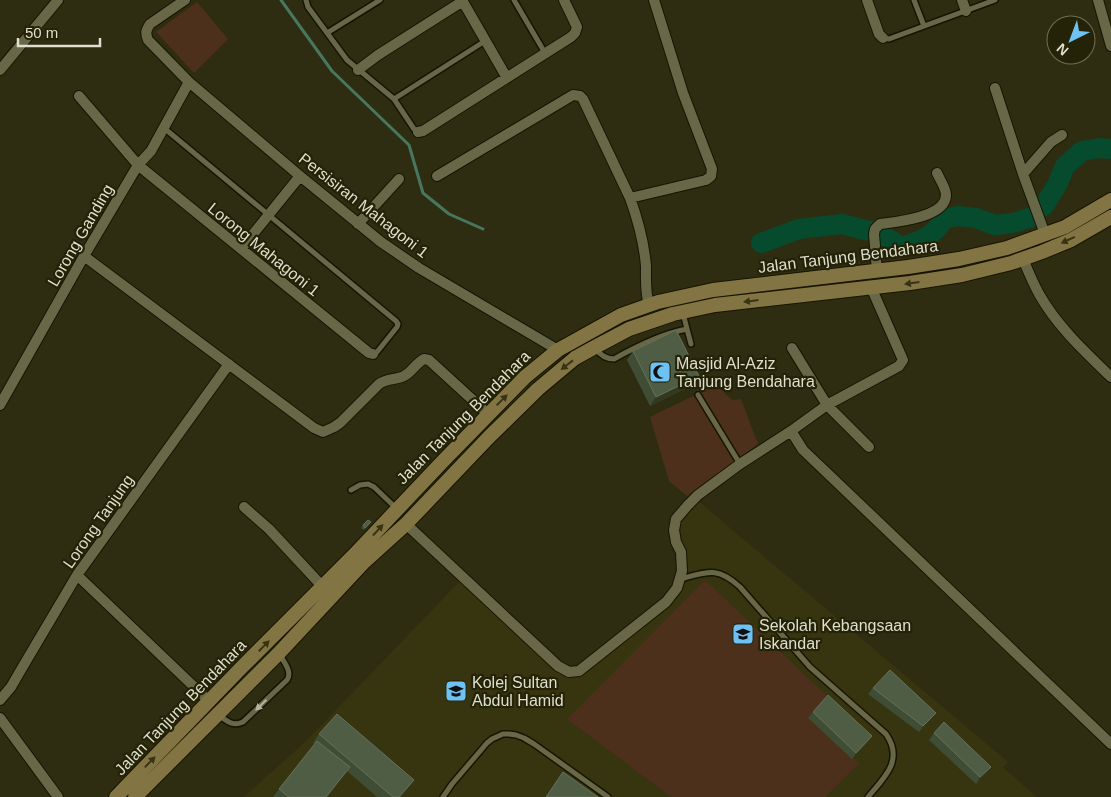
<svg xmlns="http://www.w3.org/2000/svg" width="1111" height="797" font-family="Arial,sans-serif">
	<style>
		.built { fill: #373510 }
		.green { fill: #4c301b }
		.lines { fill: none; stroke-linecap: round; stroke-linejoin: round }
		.stream { stroke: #47775e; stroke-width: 3 }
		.river { stroke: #064b2e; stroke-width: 20 }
		.service-casing { stroke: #171500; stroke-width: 8 }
		.minor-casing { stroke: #171500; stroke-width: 12 }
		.secondary-casing { stroke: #171500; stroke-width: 16 }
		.service { stroke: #686849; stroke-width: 5 }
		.minor { stroke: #686849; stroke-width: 10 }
		.secondary { stroke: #837543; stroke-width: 14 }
		.wall { fill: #3f4d35 }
		.shaded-wall { fill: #313a1f }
		.building { fill: #505d45; stroke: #67715a }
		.oneway { fill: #383313 }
		.oneway2 { fill: #b5b59f }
		.labels { text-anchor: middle; stroke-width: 4.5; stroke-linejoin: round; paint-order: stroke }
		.street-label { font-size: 16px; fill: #dfdfce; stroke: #252307 }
		.poi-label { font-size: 16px; fill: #dfdfce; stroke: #252307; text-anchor: start }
	</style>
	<rect width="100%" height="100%" fill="#2e2d11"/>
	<path class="built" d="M698,501L1008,762L1003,767L1036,797H244L305,742L465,576L579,677L678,595L686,576L688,563L679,541L678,520Z"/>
	<path class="green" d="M197,2L228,39L194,73L156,32Z
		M716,385L732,400L741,399L758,444L687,496L669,481L650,417Z
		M705,580L830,699L811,720L859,763L825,797H671L567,719Z"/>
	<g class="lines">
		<path class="stream" d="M281,0L332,71L409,145L423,193L449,214L483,229"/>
		<path class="river" d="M1044,206L1057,185L1065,166L1082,151L1100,148L1111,149
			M761,243L799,229L842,224L865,230L877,232L902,247C922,240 932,238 944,219L958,216L976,218L995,225L1013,223L1029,218"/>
		<g class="service-casing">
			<path id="service" d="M306,0L308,7L347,60L394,99L414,129L418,132
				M514,0L545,53
				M914,0L924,26
				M327,33L380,0
				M883,38L889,39L995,0
				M394,99L485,41
				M164,128L396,321L398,324L397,327L377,352L373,354
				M687,329L691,344
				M595,348C600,355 606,359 614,359C637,346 661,334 687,329L683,313
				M698,395L740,464
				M351,490L360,485L368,484L374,487L397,509
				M680,579C708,572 717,566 740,587L810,667L886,734C904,760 885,777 868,797
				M218,715C228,721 232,727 243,722L287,680C293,672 283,661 279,653
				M443,797L452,784L487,743L492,739L503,734H509L516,735L524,738L534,744L608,797"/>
		</g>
		<g class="minor-casing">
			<path id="minor" d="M185,0L150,24C146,30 145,33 148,40L189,82L300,176L381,242L419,268L558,350
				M462,0L507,78
				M867,0L879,34L883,38
				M962,0L966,11
				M1098,0L1111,46
				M0,70L58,0
				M358,70L378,55L463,1
				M995,88L1023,174L1045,234
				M79,96L138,165L369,353L373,354
				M418,132L423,131L571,37L575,33L577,27L564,0
				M1023,174L1051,142L1062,135
				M437,176L573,95L580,96L583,99L630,198C638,220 644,243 646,266C646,279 645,292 649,305
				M630,198L706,180L711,176L712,169L683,93L654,0
				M358,224L399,179
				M241,249L300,176
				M84,256L314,428L323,432L334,427L340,423L379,384C387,378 396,380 404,376C412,372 416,363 424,359L429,360L488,414
				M1023,259C1028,271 1033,283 1039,294C1057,326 1085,352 1111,377
				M877,271L874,234L875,229L880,224C895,222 946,218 946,195C946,188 940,180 937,173
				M792,348L827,405L869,447
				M0,405L84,256L138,165L151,151L189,82
				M791,431L803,450L1111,744
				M244,507L269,529L322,586
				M406,524L558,666L569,672L579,671L666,602L677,588L682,571L681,552L676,542L674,530L676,519L688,505L698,495L740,464L791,431L827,405L899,366L903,360L871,287
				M77,575L209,701
				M0,700L11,687L22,668L77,575L229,364
				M0,718L58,797"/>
		</g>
		<g class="secondary-casing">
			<path id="secondary" d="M116,797L241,668L355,554L444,460L525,377L558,350L621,315L658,302L713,290L908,267L959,259L1007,248L1065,227L1111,200
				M135,797L279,653L364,562L406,524L489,437L538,389L575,358L595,347L629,329L673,314L715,305L910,283L962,275L1011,263L1042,252L1071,240L1111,217"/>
		</g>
		<use href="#service" class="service"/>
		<use href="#minor" class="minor"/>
		<use href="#secondary" class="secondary"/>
	</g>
	<path class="wall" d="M633,351L693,385L650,406L627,360Z
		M371,522L364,530L361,528L363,525Z
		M873,688L931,719L919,732L868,694Z
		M813,712L872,736L867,743L852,759L808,718Z
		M934,733L991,767L986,773L976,784L929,740Z
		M319,734L414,780L401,797H377L347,771L327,797H273L315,744L313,743Z"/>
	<path class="shaded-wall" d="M699,376L693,385L650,406L656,397Z
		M936,713L931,719L919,732L923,726Z
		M872,736L867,743L852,759L856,753Z
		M350,767L344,776L327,797H326Z
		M991,767L986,773L976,784L980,777Z
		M414,780L401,797H399Z"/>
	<path class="building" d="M676,330L699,376L656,397L633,351Z
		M368,520L371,522L365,528L363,525Z
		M890,670L936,713L923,726L873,688Z
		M828,695L872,736L856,753L813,712Z
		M337,714L414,780L399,797H393L319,734Z
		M944,722L991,767L980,777L934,733Z
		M317,741L350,767L326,797H289L279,789Z
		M563,772L598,797H546Z"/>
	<defs><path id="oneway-solid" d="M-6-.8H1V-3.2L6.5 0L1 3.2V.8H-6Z" transform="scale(1.25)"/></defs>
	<g class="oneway">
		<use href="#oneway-solid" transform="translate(1068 240) rotate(155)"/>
		<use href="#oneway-solid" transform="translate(912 283) rotate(172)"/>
		<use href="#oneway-solid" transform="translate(751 301) rotate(173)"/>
		<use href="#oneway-solid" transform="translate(567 365) rotate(142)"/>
		<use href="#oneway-solid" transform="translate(502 400) rotate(-45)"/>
		<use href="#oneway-solid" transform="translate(378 530) rotate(-47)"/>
		<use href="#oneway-solid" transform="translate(264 646) rotate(-45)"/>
		<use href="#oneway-solid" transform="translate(150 762) rotate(-46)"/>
	</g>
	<use class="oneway2" href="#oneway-solid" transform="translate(261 705) rotate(136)"/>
	<defs>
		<g id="mosque-square" transform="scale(1.125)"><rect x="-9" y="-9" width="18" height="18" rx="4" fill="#6ec2f3" stroke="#252307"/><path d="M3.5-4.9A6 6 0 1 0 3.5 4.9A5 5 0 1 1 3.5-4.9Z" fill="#111"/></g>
		<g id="school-square" transform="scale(1.125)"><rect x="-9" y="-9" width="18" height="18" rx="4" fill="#6ec2f3" stroke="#252307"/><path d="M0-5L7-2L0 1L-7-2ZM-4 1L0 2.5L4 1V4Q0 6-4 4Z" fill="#111"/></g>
	</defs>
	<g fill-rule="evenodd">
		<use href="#mosque-square" x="660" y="372"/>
		<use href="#school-square" x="743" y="634"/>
		<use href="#school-square" x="456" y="691"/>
	</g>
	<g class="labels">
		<g class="street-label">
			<text transform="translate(364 205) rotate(38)" y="6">Persisiran Mahagoni 1</text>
			<text transform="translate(80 235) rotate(-60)" y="6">Lorong Ganding</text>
			<text transform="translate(264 249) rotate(39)" y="6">Lorong Mahagoni 1</text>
			<text transform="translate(848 256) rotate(-7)" y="6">Jalan Tanjung Bendahara</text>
			<text transform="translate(463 417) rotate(-45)" y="6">Jalan Tanjung Bendahara</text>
			<text transform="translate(98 521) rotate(-55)" y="6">Lorong Tanjung</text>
			<text transform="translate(180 707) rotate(-46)" y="6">Jalan Tanjung Bendahara</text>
		</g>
		<g class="poi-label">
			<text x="676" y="369">Masjid Al-Aziz<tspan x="676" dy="18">Tanjung Bendahara</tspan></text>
			<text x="759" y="631">Sekolah Kebangsaan<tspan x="759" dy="18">Iskandar</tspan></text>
			<text x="472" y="688">Kolej Sultan<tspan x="472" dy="18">Abdul Hamid</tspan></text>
		</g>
	</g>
	<g transform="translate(1071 40) rotate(222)"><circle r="24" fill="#252307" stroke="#6f6e57"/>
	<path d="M0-4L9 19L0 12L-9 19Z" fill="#6ec2f3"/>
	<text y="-8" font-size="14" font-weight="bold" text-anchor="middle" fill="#dfdfce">N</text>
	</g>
	<path d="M18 38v8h82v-8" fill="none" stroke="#dfdfce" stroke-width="2.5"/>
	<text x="25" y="38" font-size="15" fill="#dfdfce" stroke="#252307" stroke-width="4" paint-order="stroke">50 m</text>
</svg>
